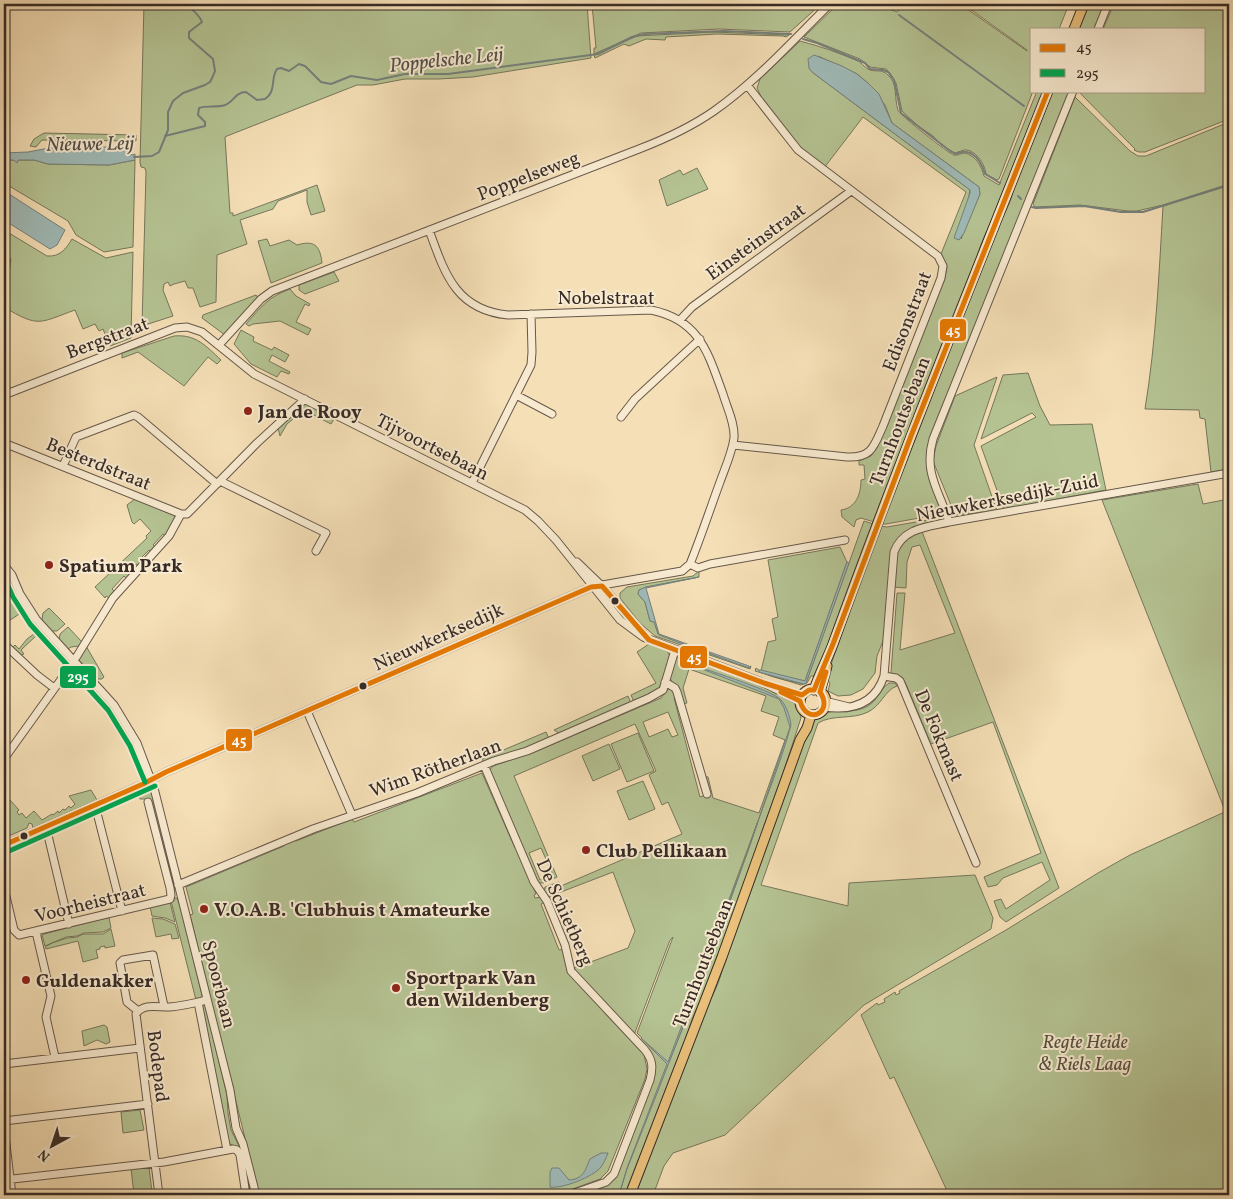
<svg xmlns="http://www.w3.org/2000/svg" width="1233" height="1199" font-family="Vollkorn,serif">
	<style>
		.green { fill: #b5c393; stroke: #76775c; fill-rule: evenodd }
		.water { fill: #9fbab7; stroke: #75817d }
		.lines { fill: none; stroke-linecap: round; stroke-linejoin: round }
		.stream { stroke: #75817d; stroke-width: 2 }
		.minor-casing { stroke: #66584a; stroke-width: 9 }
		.major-casing { stroke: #372b26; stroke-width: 11 }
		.minor { stroke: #f8ead0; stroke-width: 7 }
		.major { stroke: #eac07b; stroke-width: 9 }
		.bus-1-casing { stroke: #f8ead0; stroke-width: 9 }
		.bus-2-casing { stroke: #f8ead0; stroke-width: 9 }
		.bus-1 { stroke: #e67902; stroke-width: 5 }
		.bus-2 { stroke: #00a651; stroke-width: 5 }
		.poi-dot { fill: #8f2418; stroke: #f8ead0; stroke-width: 2 }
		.bus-dot { fill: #372b26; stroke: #f8ead0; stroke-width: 2 }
		.labels { text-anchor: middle; stroke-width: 4; stroke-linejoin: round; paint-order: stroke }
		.street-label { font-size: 19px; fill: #372b26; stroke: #f8ead0 }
		.poi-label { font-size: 19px; font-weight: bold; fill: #372b26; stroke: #f8ead0; text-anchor: start }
		.park-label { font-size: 19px; font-style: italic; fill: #565141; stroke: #f8ead0 }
		.water-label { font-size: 20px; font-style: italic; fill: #514f4a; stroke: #f8ead0 }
		.line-badge { stroke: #f8ead0; stroke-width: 2 }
		.badge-label { font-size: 14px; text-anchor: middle; font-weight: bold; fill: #fff }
	</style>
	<rect width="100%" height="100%" fill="#f5dfb6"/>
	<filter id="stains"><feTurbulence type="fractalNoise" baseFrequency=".004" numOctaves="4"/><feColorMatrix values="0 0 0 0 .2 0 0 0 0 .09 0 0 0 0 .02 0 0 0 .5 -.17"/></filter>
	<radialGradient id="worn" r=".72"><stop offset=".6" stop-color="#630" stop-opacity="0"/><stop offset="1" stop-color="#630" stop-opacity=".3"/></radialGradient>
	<path class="green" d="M144,4H587L591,58L473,77L439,79H405L373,85H357L227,136L225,137L230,213H233V216L317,185L325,211L311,215L307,202V190L278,201L273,209L240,220L247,244L217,255L216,302L200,307L193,288H188L185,281L174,284L170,286L168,282L164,284L163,290L173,316L142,326L146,172L145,168L141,167L140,162Z
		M592,4H821L790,32L719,29L641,33L594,54V48H596Z
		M838,4H877L897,12L903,4H960L1027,51V50L963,4H1069L1059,29H1032V91H1033L999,179L997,180L986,174C985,164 975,149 964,150C961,151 958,152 955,153L941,145L933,136L918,126L902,111L896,83L890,73L886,69L870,67L860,59L804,37Z
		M1088,4H1106L1096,29H1077Z
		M1114,4H1229V119L1145,152H1139L1134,150L1135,149L1078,91H1204V29H1103Z
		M713,32L789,35L786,37L783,36L717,34L666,37L665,40L646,39L629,46L624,44L595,58L594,55L637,36Z
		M800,41C820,46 839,53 858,61C862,63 866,69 870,70C877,72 882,69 888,75C898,83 894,99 898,110C900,115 949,154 954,155C958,156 961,153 965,153C976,156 981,165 984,176L999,185L1037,91H1046L996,213C987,230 979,245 976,263L874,522L861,518L856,520L854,527L842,517L841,510C856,508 861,494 861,480L865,479L864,465H859V461L871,456L877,448L945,278L947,267L941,254L966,192L863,117L824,168L800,148L765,105L757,88L760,79ZM818,56L857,74L869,84L885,105L892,123L979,187L980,194L961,239L970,190L812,72L809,68Z
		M1052,91H1071L931,439L927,469L930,482L945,516L936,515L886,524H880L995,231C1004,215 1013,200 1015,182Z
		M1075,97L1130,151L1138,156H1146L1229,122V184L1163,205L1137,211H1128L1080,205L1035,207L1033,204Z
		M44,133L136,135V141L42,140L36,147L30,146L34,139Z
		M4,160H34L48,164L109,165L135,160L133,247L104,252L76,235L68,221L4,183Z
		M697,168L708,189L667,206L659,180L680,170L683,175Z
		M1229,185V469L1211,472L1205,419L1200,418L1199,410L1145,409C1156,342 1159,274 1163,206Z
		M4,230L47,256C60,257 66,249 72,239L106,258L133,252L131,338L110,346L103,329L99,331L95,324L83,329L75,310C39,323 39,328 4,307L11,259L4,258Z
		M267,239L270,246L289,240L297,245C314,240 320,245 322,263L271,283L258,241Z
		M334,272L339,281L305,294L299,290V285Z
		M290,289L296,296L310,304L309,306L305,304L296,322L311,329L308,335L280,321L253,324L249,326L246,324C261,307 268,297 290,289Z
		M256,295L258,298L225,335L202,318L203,315Z
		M241,330L254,337L253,341L272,350L274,347L289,355L285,362L272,355L269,361L290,372L289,374L281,371L277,377L251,364L234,344Z
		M174,336C196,334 206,346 221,360L217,364L208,357L184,386L138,352L122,358V353Z
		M1028,373L1040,406L1050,425L1092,424L1106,490L1004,509L1003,507L981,446L1036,417L1032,413L981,439L1003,375Z
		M997,377L974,445L997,511L955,515L933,461L936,446L955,396Z
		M306,404L333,416L334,419L331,424L304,410L287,424L280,436L278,428L301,406Z
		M1198,484L1203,504L1229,499V805L1224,808L1102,500Z
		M135,499L174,514L175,519L166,537L163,534L153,545L156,547L152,552L149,550L139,560L142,562L139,566L136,564L128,572L131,575L127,579L124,576L112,589L114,591L109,598L106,596L105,598L95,587L147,538L146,536L151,531L140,519L134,524L132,522L127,505Z
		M933,519L937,523L899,539L885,636L877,656L875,673L863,689L851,695L838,696L828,691L830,683L826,679L879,526L887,527Z
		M864,521L873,524L816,676H811L807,683L801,685L755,671L756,668C767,678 788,680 803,684L806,683Z
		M921,529L1059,888L1006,922L1000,917L994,901L1001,899L1006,909L1050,880L1042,862L1003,878L997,885L988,887L984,877L1041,853L993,722L931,744L906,684L902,677L891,673L897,593H905L900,650L955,633L920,545L912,547L907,562L906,588L894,587L897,552L904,541Z
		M840,547L847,562L805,681L761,671L768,642L776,640L772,619L778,617L768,560Z
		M699,571V577L646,587L639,590L638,594L645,602L650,621L654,622L658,634L690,647L749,667L751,666L750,669L655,636L640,623L620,598V593L627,587L693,576Z
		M4,574L8,583L46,636L44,638L39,633L21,650L24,654L21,655L12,648L15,645L19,649L27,639L38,631L24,611L4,624V606L11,599L4,589Z
		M49,608L65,624L57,631H51L42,620L43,613Z
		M68,627L82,642L79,646L71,647L68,649L59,640L60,634Z
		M649,644L667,651L670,656L659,689L634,702L631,695L656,683L637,652Z
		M86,646L104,677L102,679H96L78,659Z
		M681,656L750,682L751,681L797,703L801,718L758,850L705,993C696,1008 690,1022 687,1038L627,1195H603L605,1192L601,1190L600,1187L606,1184L653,1074L639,1041L642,1038L637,1033L673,937L670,940L634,1035L572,969L628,948L635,931L613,872L548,897L544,891L545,887L559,882L561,886L682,834L668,802L662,805L649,775L656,771L635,724L514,776L557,877L550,880L548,877L553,875L541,848L529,853L540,880L545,878L546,882L543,883L536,882L489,771L493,766L539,750L661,698L668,689H672L676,697L674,698L700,797L709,794L704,776L708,777L713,798L759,813L785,740L773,735L779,717L761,711L766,696L689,669L683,688L687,703L683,704L678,686L672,682L670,678L676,658ZM668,712L678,735L672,737L668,729L649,737L643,722ZM758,821C730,902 702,982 669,1062Z
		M889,683H895L897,686C885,690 881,706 868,712C852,720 833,714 818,723L761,885L848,906L849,883L975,875L993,918L991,929L864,1005L725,1135L673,1153L664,1166L653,1195H634L706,1007C715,992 722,977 724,959L811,721C830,704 848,717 868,706C877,701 880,689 889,683Z
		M628,696L631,703L560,734L554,730Z
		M104,704H109L129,736L143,767L142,768L120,730L101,707Z
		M546,732L549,739L526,749L484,763L482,759Z
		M638,733L654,771L627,782L611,744Z
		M609,744L620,769L593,781L582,756Z
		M482,773L515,848H517L536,894L534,895L535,898L541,897L545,902L541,904L559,950L564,949L567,966L604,1009L603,1011L644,1055L647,1069L645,1079L608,1171L600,1179L556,1195H259L190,915L193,914L186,887L284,846V844L293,840L296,841L352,819L354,822Z
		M643,781L655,809L629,820L617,791Z
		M142,789H147L152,794L169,859L173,885H171L149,799H140L137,791Z
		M91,790L97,800L33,828L32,824L29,823L27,828L4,838V792L7,797L6,799L8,801L10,800L19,810L17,812L19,815L22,813L26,818L34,811L42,820L52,814L53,815L58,811L59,813L63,809L65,810L69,806L71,808L75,804L69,796Z
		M1229,810V1195H949L894,1077L890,1079L861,1015L877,1003L878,1005L885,1002L884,999L895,992L896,995L900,993L899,991L1006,930L1098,873L1130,855Z
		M174,898H177L182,912L202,995L199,999L196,1000L171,901H174Z
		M170,902L175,922L165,918L152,916L150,906Z
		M109,917L111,928L103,932L84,933L77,936L66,937L45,946L42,935L44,934Z
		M152,918L163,919L175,924L179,938L172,939L171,934L156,937Z
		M111,929L115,946L105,948V946L100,947V949L96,950L98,958L83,962L78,941L46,949L45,947L52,943L67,938L77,937L83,934H103Z
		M205,1004L227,1095L228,1113L231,1130L242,1152L252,1195H248L235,1147L229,1143L202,1005Z
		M104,1025L107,1027L110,1042L106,1044L97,1040L84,1046L82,1031Z
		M140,1110L144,1130L123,1133L121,1112Z
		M149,1167L152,1192L134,1194L131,1169Z"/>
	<path class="water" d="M814,55L842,66L857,74L869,84L879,94L892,123L979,187L980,194L964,233L959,240L954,238L970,193V190L812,72L809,68L808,59Z
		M110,147L123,149L132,155L135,154V160L109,165L48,164L34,160H18L17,163L14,160H4V153L28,152L49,148Z
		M4,193L9,194L65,230L57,245L50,249L4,220Z
		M847,562L849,563L806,683L804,684L759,672V670H761L805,681Z
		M699,577L646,588L659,634L749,666V668L659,635L654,622L650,621L645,602L638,594L639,590L646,587Z
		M684,662C700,668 773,690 781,700C787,707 790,717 791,725C781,763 765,799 753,836C714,948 671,1059 627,1169L619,1195L627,1168L667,1064L642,1039L668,1062L748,851L790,727L784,708L779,699Z
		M601,1153H608C606,1158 604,1163 601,1167C593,1177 562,1189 550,1187V1172L552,1168H559L569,1180C584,1179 585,1170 590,1159Z"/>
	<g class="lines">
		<path class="stream" d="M899,15L1024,106
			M803,39L817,43L865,63L870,69L883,70L888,72L894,80L901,113L950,151L955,154C959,153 964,151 967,152C977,154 983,166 985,174L1000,183
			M165,136L205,126V122L198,115L199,108C207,105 216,108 225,105C234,102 235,92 246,92L257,100L265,99C277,91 270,79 277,69L281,68L289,71L299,64L305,66L321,82L331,84L351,76L377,80L405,74H448L598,54L632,37L644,34L724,31L791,34
			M134,157L152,156L159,152L168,130V112L173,101L183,93L205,85L210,82L213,76L215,71L213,59L189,38V32L202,22C199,14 192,11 188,4
			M1018,196L1021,199
			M1032,207L1036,208L1084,206L1121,212H1143L1229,185"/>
		<g class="minor-casing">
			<path id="minor" d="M1098,29L1108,4
				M680,320L692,307L851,191
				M219,345L261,299L272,291L639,149C665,139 691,127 714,111C757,81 793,40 830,4
				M4,395L175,328L187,327L202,332L254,374L525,510L538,521L556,540L620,620L643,637L759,681C773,687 786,695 800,701
				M516,395L552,414
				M621,417L635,399L700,339
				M4,443L181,514
				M733,445L847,457C872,458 874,446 883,426L941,278L943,266L938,256L798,150L747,85
				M63,466L76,437L134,415L138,417L217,484
				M220,481L326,533L316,551
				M472,483L531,365L532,352L531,314
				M949,522C940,492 923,473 933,439L1073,91
				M577,562L602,586L643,633
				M690,564L698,568L710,564L845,540
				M4,565L12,575L20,594L36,619L114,705L137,743L154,788L230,1090L236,1128L243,1144L256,1195
				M4,644L37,675L54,688
				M884,676L896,678L900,681L976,863
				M665,682L675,688L677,692L707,794
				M779,689L802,695
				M825,701L849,707
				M824,707C852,711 875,704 884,676L894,552C903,528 927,527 949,522L1229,473
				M307,711L352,815
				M4,759L72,664L113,598L169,536L181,514H187L193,508L257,443L305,399
				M484,765L534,882L547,901L565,945L571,971L645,1050C653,1060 653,1068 650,1080L614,1174L606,1182L569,1195
				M95,805L122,911
				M46,827L69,924
				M4,845L143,784L166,772L591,587L682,571L690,564C701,537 710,509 720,482C725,468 732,453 734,438C735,423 727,408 723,394C708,353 700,320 651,310L508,315C456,310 445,274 429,230
				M178,885L313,829L417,793L494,761L527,751L649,698L663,690L675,650
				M4,888L14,930L19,935L170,899L171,895L170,888L148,802
				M36,932L51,996L46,1017L55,1057
				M198,1002L227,1150
				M138,1011L127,1002L120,963L123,960L153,955L164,1006
				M4,1064L140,1048
				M4,1121L148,1104
				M4,1127L12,1195
				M4,1180L164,1162L233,1149L237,1150L240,1155L246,1195
				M159,1195L136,1014C144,1002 160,1008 170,1007C182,1006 195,1003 207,1000"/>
		</g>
		<g class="major-casing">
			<path id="major" d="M1074,29L1084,4
				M800 702a13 13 0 1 1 26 0a13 13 0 1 1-26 0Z
				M814,690C819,674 827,660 833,644C900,458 975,275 1048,91
				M820,692L827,666
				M630,1195L722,957L800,740L807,728L811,715"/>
		</g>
		<use href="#minor" class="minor"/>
		<use href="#major" class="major"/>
		<g class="bus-1-casing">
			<path id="bus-1" d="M781,692L800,701C807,726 834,713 820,692L826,672
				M4,845L143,784L166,772L591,587L602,586L649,640L764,683L802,695L809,690H814L833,644L911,436L1048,91"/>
		</g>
		<g class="bus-2-casing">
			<path id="bus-2" d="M4,577L13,597L30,624L108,710L130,746L145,782
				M7,852L155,786"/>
		</g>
		<use href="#bus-1" class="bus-1"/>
		<use href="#bus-2" class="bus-2"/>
	</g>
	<g class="poi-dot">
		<circle cx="248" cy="411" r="5"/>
		<circle cx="49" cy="565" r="5"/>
		<circle cx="586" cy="850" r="5"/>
		<circle cx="204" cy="909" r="5"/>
		<circle cx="26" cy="980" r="5"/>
		<circle cx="396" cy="988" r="5"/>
	</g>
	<g class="bus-dot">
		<circle cx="615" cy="601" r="4.5"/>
		<circle cx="363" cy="686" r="4.5"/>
		<circle cx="24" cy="836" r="4.5"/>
	</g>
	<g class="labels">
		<g class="street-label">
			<text transform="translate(528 175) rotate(-21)" y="7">Poppelseweg</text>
			<text transform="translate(755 241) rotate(-36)" y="7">Einsteinstraat</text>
			<text x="606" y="304">Nobelstraat</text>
			<text transform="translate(906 321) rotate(-69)" y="7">Edisonstraat</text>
			<text transform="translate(107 337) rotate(-21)" y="7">Bergstraat</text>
			<text transform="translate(899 421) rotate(-69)" y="7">Turnhoutsebaan</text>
			<text transform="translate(433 446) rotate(27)" y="7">Tijvoortsebaan</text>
			<text transform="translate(99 463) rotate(22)" y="7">Besterdstraat</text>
			<text transform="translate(1007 497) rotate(-11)" y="7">Nieuwkerksedijk-Zuid</text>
			<text transform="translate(438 636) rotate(-24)" y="7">Nieuwkerksedijk</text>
			<text transform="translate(940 735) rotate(67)" y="7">De Fokmast</text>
			<text transform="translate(435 767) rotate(-20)" y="7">Wim Rötherlaan</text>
			<text transform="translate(90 902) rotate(-14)" y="7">Voorheistraat</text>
			<text transform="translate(566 912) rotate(66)" y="7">De Schietberg</text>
			<text transform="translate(702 963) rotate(-69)" y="7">Turnhoutsebaan</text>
			<text transform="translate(220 984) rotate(76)" y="7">Spoorbaan</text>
			<text transform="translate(159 1066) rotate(83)" y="7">Bodepad</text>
		</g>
		<g class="poi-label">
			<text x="258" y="418">Jan de Rooy</text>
			<text x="59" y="572">Spatium Park</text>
			<text x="596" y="857">Club Pellikaan</text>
			<text x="214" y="916">V.O.A.B. 'Clubhuis t Amateurke</text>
			<text x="406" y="984">Sportpark Van<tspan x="406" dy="22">den Wildenberg</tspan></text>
			<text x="36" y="987">Guldenakker</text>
		</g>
		<g class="park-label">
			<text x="1085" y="1048">Regte Heide<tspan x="1085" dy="22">&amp; Riels Laag</tspan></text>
		</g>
		<g class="water-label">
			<text transform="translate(446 59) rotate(-6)" y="7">Poppelsche Leij</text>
			<text transform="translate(90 143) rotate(-1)" y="7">Nieuwe Leij</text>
		</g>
	</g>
	<g class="line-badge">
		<rect x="939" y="318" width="28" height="24" rx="5" fill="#e67902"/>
		<rect x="679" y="645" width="29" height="24" rx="5" fill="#e67902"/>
		<rect x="59" y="665" width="38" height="24" rx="5" fill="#00a651"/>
		<rect x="225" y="728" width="28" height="24" rx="5" fill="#e67902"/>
	</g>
	<g class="badge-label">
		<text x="953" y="335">45</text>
		<text x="694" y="662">45</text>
		<text x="78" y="682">295</text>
		<text x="239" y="745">45</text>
	</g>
	<rect width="1233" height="1199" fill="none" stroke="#f5dfb6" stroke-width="20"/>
	<rect x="5" y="5" width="1223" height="1189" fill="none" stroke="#372b26" stroke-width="2.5"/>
	<rect x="10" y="10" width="1213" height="1179" fill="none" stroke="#372b26"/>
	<rect x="1030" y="28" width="175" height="65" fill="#f8ead0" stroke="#ab9e8c"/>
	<rect x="1040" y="44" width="25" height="8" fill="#e67902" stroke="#ab9e8c"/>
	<text x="1076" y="52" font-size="15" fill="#372b26">45</text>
	<rect x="1040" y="69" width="25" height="8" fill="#00a651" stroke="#ab9e8c"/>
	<text x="1076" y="78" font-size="15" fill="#372b26">295</text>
	<g transform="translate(52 1146) rotate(220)" stroke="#f8ead0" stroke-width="4" paint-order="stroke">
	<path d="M0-4L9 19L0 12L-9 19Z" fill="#372b26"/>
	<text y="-8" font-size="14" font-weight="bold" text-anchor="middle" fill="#372b26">N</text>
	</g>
	<rect width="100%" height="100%" filter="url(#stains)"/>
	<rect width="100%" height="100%" fill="url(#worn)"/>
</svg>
